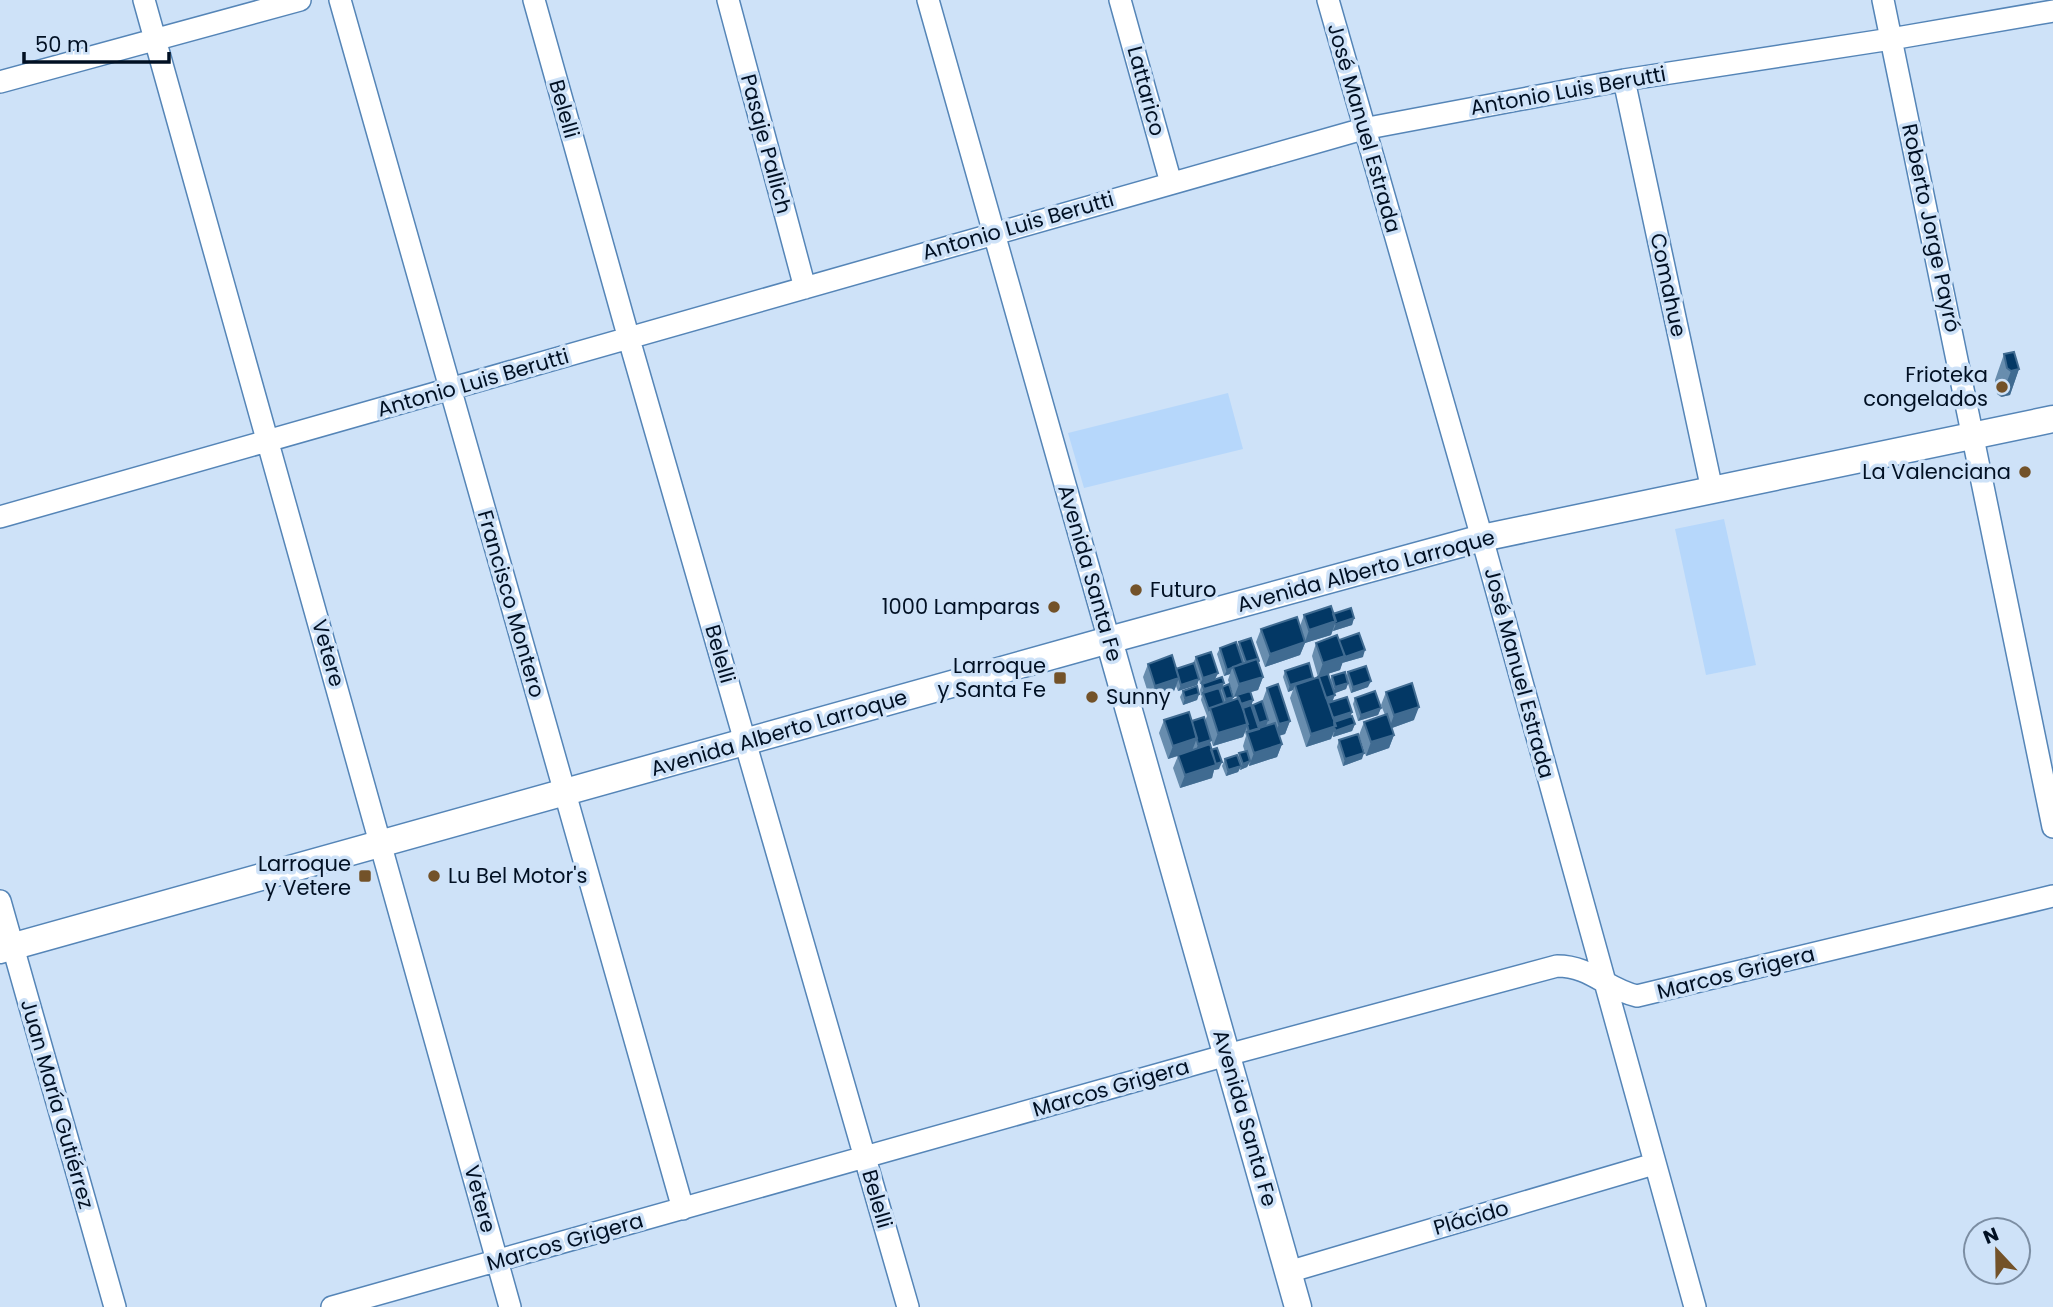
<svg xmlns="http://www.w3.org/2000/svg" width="2053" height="1307" font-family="Poppins,sans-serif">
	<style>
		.built { fill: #b6d7fb }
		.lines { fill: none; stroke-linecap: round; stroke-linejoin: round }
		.minor-casing { stroke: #5585b7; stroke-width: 24 }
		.major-casing { stroke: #5585b7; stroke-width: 29 }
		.minor { stroke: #fff; stroke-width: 21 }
		.major { stroke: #fff; stroke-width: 26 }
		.wall { fill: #688dae }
		.shaded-wall { fill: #406b91 }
		.building { fill: #033865; stroke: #406b91; stroke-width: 2 }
		.poi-dot { fill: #735229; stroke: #cee2f8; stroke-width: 2.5 }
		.labels { text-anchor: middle; stroke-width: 7; stroke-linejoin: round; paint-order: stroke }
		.street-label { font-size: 21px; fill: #011023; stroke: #cee2f8 }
		.poi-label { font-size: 21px; fill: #011023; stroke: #cee2f8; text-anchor: end }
	</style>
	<rect width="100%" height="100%" fill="#cee2f8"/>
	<path class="built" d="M1228,393L1243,449L1084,488L1068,433Z
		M1724,519L1756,665L1706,675L1675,529Z"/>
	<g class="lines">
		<g class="minor-casing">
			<path id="minor" d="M144,0L510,1307
				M340,0L683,1209
				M534,0L629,339L908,1307
				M728,0L805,288
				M928,0L1109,640
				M1120,0L1171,183
				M1328,0L1482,538L1695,1307
				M1883,0L2053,827
				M1624,80L1712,490
				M0,82L300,0
				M0,517L1363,129L1624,80L1891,39L2053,11
				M0,901L115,1307
				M1288,1272L1654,1164
				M332,1307L1227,1055L1557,966C1591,966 1606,989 1637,996L2053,896"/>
		</g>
		<g class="major-casing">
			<path id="major" d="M1109,640L1298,1307
				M0,950L1109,640L1482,538L2053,419"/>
		</g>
		<use href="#minor" class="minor"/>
		<use href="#major" class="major"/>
	</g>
	<path class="wall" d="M2004,354L2019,369L2010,395L2001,397L1997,394L1995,380Z
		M1333,614L1354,618L1352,625L1333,631V630L1331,635L1305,643L1300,655L1265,667L1256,642L1261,629L1300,626L1304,615Z
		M1339,640L1363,657L1342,663L1340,670L1318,677L1312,656L1316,643Z
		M1239,642L1259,661L1258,663L1263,677L1258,690L1251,692L1253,700L1251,706L1252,708L1253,705L1262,702L1267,688L1290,721L1285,734L1279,736L1282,744L1277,757L1249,766V764L1247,767L1240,770V768L1238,772L1226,776L1222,766L1225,759L1238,757L1239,753L1245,752L1243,746L1246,736L1245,732L1243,737L1213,746L1211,740L1210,744L1219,769L1214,770L1212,778L1180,788L1173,768L1178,756L1168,759L1159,733L1164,720L1205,721L1207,716L1201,700L1202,695L1201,696L1200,690L1202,684L1224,683L1222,686L1233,697L1232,701L1236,699L1237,696L1234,697L1228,680L1230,674L1224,676L1217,654L1220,648L1238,647Z
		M1196,657L1218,673L1215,679L1200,684L1199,679L1197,685L1178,691L1176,686L1174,691L1150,699L1143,677L1148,664L1176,669L1193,663Z
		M1285,671L1313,679L1330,681L1332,676L1346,677L1348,672L1368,687L1351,693L1348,684L1346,689L1334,693L1333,701L1351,716L1355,724L1352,731L1333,737L1332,735L1331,739L1306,747L1290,698L1293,690L1288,692L1283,677Z
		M1183,691L1199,694L1197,700L1183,705L1180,697Z
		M1386,692L1414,720L1392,728L1394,735L1389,748L1366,756L1359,735L1364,722L1385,715L1381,705Z
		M1355,698L1381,708L1378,715L1358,721L1353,704Z
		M1339,740L1362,759L1343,766L1337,747Z"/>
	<path class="shaded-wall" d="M2019,369L2010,395L2001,397L2011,371Z
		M1354,618L1352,625L1333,631L1336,624Z
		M1336,621L1331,635L1305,643L1300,655L1265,667L1270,654L1305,642L1309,630Z
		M1365,650L1363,657L1342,663L1345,657Z
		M1345,656L1340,670L1318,677L1323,663Z
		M1232,668L1230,674L1224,676L1227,670Z
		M1218,673L1215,679L1200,684L1203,678Z
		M1263,677L1258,690L1234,697L1239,684Z
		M1179,678L1174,691L1150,699L1155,686Z
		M1313,678L1295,685L1293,690L1288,692L1290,685Z
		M1199,679L1197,685L1178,691L1181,685Z
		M1371,681L1368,687L1351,693L1353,687Z
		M1224,683L1221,690L1204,695L1203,693L1201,696L1204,689Z
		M1348,683L1346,689L1333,694L1335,687Z
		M1199,694L1197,700L1183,705L1185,698Z
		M1335,695L1332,702L1322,705L1324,699Z
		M1233,697L1231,704H1224L1226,699Z
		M1253,700L1251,707L1238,711L1240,704Z
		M1419,707L1414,720L1389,729L1394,715Z
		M1381,708L1378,715L1358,721L1361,715Z
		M1352,712L1350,719L1333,724L1331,719Z
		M1268,720L1266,726L1257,729L1259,723Z
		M1290,721L1285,734L1274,737L1279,724Z
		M1248,724L1243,737L1213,746L1218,733Z
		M1355,724L1352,731L1333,737L1335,731Z
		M1336,726L1331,739L1306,747L1311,734Z
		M1394,735L1389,748L1366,756L1371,742Z
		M1197,738L1192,751L1168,759L1173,746Z
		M1211,740L1209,746L1196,751L1198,744Z
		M1282,744L1277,757L1249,766L1254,753Z
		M1364,753L1362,759L1343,766L1345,759Z
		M1250,761L1247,767L1240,770L1243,764Z
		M1222,762L1219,769L1214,770L1212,778L1180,788L1185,775Z
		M1241,766L1238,772L1226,776L1228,770Z"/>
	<path class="building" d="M2014,352L2019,369L2011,371L2007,368L2004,354Z
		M1331,606L1336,621L1309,630L1304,615Z
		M1351,608L1354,618L1336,624L1333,614Z
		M1297,617L1305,642L1270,654L1261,629Z
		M1359,633L1365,650L1345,657L1339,640Z
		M1337,635L1345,656L1323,663L1316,643Z
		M1251,638L1259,661L1258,662L1257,659L1246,662L1239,642Z
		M1236,642L1243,663L1227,670L1220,648Z
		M1211,652L1218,673L1203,678L1196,657Z
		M1172,655L1179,678L1155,686L1148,664Z
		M1257,659L1263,677L1239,684L1233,667Z
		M1194,663L1199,679L1181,685L1176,669Z
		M1309,663L1313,678L1290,685L1285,671Z
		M1366,666L1371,681L1353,687L1348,672Z
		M1345,672L1348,683L1335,687L1332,676Z
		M1328,674L1335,695L1326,698L1319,677H1317Z
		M1222,677L1224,683L1204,689L1202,684Z
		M1319,677L1336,726L1311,734L1295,685Z
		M1412,683L1419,707L1394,715L1386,692Z
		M1229,684L1233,697L1226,699L1222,687Z
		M1278,684L1290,721L1279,724L1267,688Z
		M1197,686L1199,694L1185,698L1183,691Z
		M1219,688L1224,703L1210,708V709L1209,710L1203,693Z
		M1250,691L1253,700L1241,704L1237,695Z
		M1375,691L1381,708L1361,715L1355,698Z
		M1347,697L1352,712L1333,718L1328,703Z
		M1239,698L1248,724L1218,733L1210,708Z
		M1262,701L1268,720L1259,723L1253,705Z
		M1251,705L1259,729L1249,732L1243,708Z
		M1189,712L1197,738L1173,746L1164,720Z
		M1387,714L1394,735L1371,742L1364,722Z
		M1352,716L1355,724L1335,731L1334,722Z
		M1204,717L1211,740L1198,744L1192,721Z
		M1275,723L1282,744L1254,753L1247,732Z
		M1358,734L1364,753L1345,759L1339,740Z
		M1210,744L1216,765L1185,775L1178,755Z
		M1217,748L1222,762L1216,764L1211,750Z
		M1247,751L1250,761L1243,764L1239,753Z
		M1237,755L1241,766L1228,770L1225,759Z"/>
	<g class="poi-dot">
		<circle cx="2002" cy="387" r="7"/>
		<circle cx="2025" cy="472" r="7"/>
		<circle cx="1136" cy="590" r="7"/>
		<circle cx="1054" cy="607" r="7"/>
		<rect x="1053" y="671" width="14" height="14" rx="3.5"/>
		<circle cx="1092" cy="697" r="7"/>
		<rect x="358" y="869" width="14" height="14" rx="3.5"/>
		<circle cx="434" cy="876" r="7"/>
	</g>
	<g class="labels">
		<g class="street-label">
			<text transform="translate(1146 91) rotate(75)" y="7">Lattarico</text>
			<text transform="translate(1568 91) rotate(-10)" y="7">Antonio Luis Berutti</text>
			<text transform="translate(564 109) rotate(74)" y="7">Belelli</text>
			<text transform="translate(1364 128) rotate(74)" y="7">José Manuel Estrada</text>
			<text transform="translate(766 144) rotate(75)" y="7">Pasaje Pallich</text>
			<text transform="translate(1018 226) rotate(-16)" y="7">Antonio Luis Berutti</text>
			<text transform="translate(1931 228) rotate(78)" y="7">Roberto Jorge Payró</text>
			<text transform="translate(1668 285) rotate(78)" y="7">Comahue</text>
			<text transform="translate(473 383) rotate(-16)" y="7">Antonio Luis Berutti</text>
			<text transform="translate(1366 571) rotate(-15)" y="7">Avenida Alberto Larroque</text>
			<text transform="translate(1090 573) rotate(74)" y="7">Avenida Santa Fe</text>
			<text transform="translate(511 604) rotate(74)" y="7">Francisco Montero</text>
			<text transform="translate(328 653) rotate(74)" y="7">Vetere</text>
			<text transform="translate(720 654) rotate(74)" y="7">Belelli</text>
			<text transform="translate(1519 673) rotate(75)" y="7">José Manuel Estrada</text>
			<text transform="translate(779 733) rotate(-16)" y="7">Avenida Alberto Larroque</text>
			<text transform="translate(1736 973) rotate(-14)" y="7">Marcos Grigera</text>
			<text transform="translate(1111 1088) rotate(-16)" y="7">Marcos Grigera</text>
			<text transform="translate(57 1104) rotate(74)" y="7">Juan María Gutiérrez</text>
			<text transform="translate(1245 1118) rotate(74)" y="7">Avenida Santa Fe</text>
			<text transform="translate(480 1199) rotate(75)" y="7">Vetere</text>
			<text transform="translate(877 1199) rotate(74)" y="7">Belelli</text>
			<text transform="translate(1471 1218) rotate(-16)" y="7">Plácido</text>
			<text transform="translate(565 1242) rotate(-16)" y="7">Marcos Grigera</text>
		</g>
		<g class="poi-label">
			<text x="1988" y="382">Frioteka<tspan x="1988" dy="24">congelados</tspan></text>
			<text x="2011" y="479">La Valenciana</text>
			<text x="1150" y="597" text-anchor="start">Futuro</text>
			<text x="1040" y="614">1000 Lamparas</text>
			<text x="1046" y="673">Larroque<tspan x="1046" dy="24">y Santa Fe</tspan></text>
			<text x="1106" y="704" text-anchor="start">Sunny</text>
			<text x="351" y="871">Larroque<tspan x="351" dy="24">y Vetere</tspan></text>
			<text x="448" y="883" text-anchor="start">Lu Bel Motor's</text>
		</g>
	</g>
	<g transform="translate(1997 1251) rotate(338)"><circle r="33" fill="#cee2f8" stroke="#7c8ea3" stroke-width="2"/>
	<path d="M0-5L12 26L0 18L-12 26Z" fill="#735229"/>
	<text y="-10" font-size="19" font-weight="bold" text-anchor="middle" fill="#011023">N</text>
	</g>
	<path d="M24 52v10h145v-10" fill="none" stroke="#011023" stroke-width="3.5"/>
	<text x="35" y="52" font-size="21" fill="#011023" stroke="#cee2f8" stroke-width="5" paint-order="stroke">50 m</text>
</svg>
